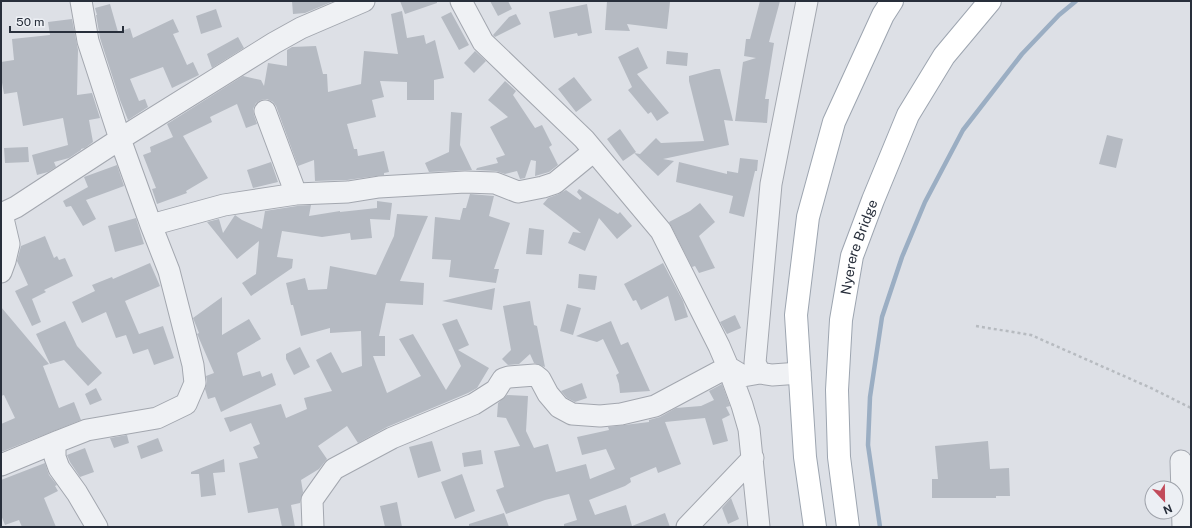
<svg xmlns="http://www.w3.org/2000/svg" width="1192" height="528" font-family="'Public Sans',sans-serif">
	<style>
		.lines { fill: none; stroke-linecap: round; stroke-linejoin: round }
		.stream { stroke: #9baec3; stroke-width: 4.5 }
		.building { fill: #b5bac2 }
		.minor-casing { stroke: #a3a7af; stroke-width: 23 }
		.major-casing { stroke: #9da5b0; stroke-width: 24 }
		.path { stroke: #b7bbc0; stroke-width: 2.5; stroke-dasharray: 3 3; stroke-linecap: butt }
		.minor { stroke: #eff1f4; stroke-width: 21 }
		.major { stroke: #fff; stroke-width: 22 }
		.labels { text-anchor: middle; stroke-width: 4; stroke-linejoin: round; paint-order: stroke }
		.street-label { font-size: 14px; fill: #282f3b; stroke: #eceff4 }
	</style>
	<rect width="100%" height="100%" fill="#dde0e6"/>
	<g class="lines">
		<path class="stream" d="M880,527L868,445L870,397L882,317L902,257L925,202L963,130L1022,54L1059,15L1076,1"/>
	</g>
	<path class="building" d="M292,1H334L305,13L293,14Z
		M400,1H437V3L405,14Z
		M490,1H508L512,9L498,16Z
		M607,1L670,2L667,29L627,24L630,31L605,30Z
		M760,1H780L769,42L774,43L765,99H769L767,123L735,121L743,62L756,58L744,56L746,39H750Z
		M110,4L118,32L130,28L133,38L173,19L179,32L173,34L187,65L193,62L199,75L172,88L163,67L130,79L139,101L145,99L148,107L128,120L120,100L100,38L96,15H97L95,8Z
		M587,4L592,33L578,36L577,33L554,38L549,12Z
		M216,9L222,27L201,34L196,16Z
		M402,11L407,38L424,35L426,44L435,40L444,78L434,80V100H407V82L380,81L384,97L372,100L376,117L347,124L354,149H357L358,156L384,151L389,172L384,173V175L347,180L315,181L314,160L298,166L276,106L273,102L267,99L261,100L256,103L253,109L254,115L257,124L246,128L237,104L210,117L212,122L183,136L208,178L186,191L187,193L157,204L152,189L156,188L143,155L151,152L150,147L173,137L167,124L243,76L261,80L264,86L268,63L287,66V50L292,47L316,46L323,74H327L328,92L361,84L364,51L398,54L391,14Z
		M451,12L469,45L459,50L441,17Z
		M516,14L521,24L495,37L493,35L509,17Z
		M72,19L78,50L77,95L92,93L100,118L89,120L93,142L85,148L81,149V150L69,158L54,162L56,167L48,172L37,175L32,155L68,145L63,118L23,126L17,92L4,94L1,77V62L14,60L12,39L50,35L48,22Z
		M238,37L244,48L212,68L207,54Z
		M638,47L648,68L637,74L669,113L657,121L651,112L648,114L628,90L632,87L618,57Z
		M475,51L486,61L474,73L464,63Z
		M667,51L688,53L687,66L666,64Z
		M715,69H720L733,121L724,120L729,145L663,159L674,161L658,176L634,153L640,154L656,138L661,143L704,141L689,81V76Z
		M574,77L592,100L576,112L558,89Z
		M505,81L516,91L513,95L535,128L542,125L552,145L549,147L558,165L549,172L535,176L536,161L531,160L525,178L520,179L517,171L505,174L496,171L476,170L477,168L498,163L496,158L505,155L490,127L508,117L488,100Z
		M451,112L462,113L460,145L472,170L429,172L425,163L449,152Z
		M620,129L636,152L623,161L607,139Z
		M1107,135L1123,139L1116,168L1099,164Z
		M28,147L29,162L5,163L4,148Z
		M740,158L758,160L757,171H755L744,217L729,213L733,196L676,182L679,162L727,174V171L738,173Z
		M271,162L278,182L253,188L247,170Z
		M117,165L124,186L86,200L96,219L83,226L71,206L66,207L63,201L88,187L84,177Z
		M579,189L618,214L620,212L632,226L617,239L599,218L585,251L568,243L573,232L581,233L543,204L548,198L559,194L566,190L580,200L582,198L577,192Z
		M470,194L494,196L489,216L510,223L494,269H499L496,283L449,277L451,260L432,259L435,217L460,220L463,208H466Z
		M377,201L392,203L390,220L370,219L372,238L351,240L350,233L322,237L282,231L277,257L293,259L292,268L251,296L242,283L256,274L259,241L237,259L207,222L219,219L223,233L235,215L242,220L262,229L265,211L297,206L311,205L309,216L340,211V212L377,208Z
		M700,203L715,222L699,236L715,268L699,273L695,266L692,267L669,222L690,211Z
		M397,214L428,216L400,281L424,283L423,305L386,303L379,336H385V356H373L387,393L421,376L399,339L413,334L446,390L461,366L442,324L457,319L469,345L458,350L489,368L477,388L468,393L387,427L358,443L347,426L318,446L327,459L319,469L301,480L303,492L300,503L291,505L295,527H282L278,508L248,513L239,463L258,458L253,447L260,444L251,423L230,432L224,418L281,404L286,418L307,409L304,398L332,391L316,360L331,352L342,373L362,366L361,331L330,333V328L301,336L293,305H291L286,283L305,278L308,290L327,289L330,266L376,275L394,236Z
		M136,218L144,244L115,252L108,226Z
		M529,228L544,230L542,255L526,254Z
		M45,236L54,258L57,256L59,260L65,258L73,276L44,290L46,292L32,299L41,322L32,326L15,291L28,285L17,261L21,246Z
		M150,263L160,286L125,301L139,334L163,326L174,358L154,365L148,349L133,354L126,335L116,338L106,312L82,323L72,302L95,291L92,285L112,277L113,279Z
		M663,263L683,301L688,317L675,321L668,296L641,310L636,300L633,301L624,284Z
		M579,274L597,276L595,290L578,288Z
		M495,288L492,310L442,301Z
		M222,297V335L249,319L261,339L237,353L243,376L260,371L262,377L272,373L276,385L221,412L215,397L208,399L205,389L207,382L206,376L214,373L198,336L197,334L199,333L193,318Z
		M530,301L534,325L537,326L545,367L534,363L530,354L519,364L508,365L502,359L511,350L503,306Z
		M567,304L581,308L573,335L560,331Z
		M1,307L49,364L43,366L59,408L74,402L81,420L1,452V424L15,418L4,395L1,396Z
		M735,315L741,328L727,334L720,322Z
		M65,321L77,346L102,373L88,386L64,360L50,364L36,334Z
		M611,321L621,345L628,342L650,391L620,393L619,384L616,375L619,373L603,339L597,342L576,336Z
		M300,347L310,367L294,375L286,359V354Z
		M582,383L587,398L575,402L567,398L561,391Z
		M722,384L730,406L726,407L730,415L722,419L728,441L713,445L705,418L665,422L681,464L658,473L656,467L630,478L631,482L625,486L589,500L595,515L626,505L632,526L665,513L670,527H564V524L577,520L569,494L545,500L506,514L496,490L504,487L494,451L520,446L506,418L497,417L498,403L507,395L528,396L526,431L534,448L548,444L556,472L586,464L590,479L615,469L606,449L582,455L577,437L609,430L608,427L649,422V420L660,417L676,408L701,406L714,400L709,391Z
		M96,388L102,400L90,405L85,394Z
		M127,435L129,443L114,448L110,438Z
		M158,438L163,451L141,459L137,446Z
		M432,441L441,471L418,478L409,447Z
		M988,441L990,469L1009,468L1010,496H996V498H932V479H938L935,446Z
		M85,448L94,472L80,477L70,462L67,455Z
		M481,450L483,464L464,467L462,453Z
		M224,459L225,472L213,473L216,495L201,497L199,474H191V472Z
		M45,463L49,475L57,485L55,486L58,491L44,498L56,527H22L19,520L5,525L1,515V480Z
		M462,474L475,511L455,519L441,482Z
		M731,498L739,519L728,524L722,508Z
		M397,502L402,527H385L380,506Z
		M504,513L509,527H469V524Z"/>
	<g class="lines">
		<g class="minor-casing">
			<path id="minor" d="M81,1L88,41L120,139L151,225L169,271L193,365L195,383L186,404L157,418L87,430L59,441L55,446V457L59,468L77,493L97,527
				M461,1L483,42L584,139L661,231L719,346L728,367L742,405L749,429L759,527
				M265,111L296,194
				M1,214L16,207L120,139L274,43L301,28L364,1
				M151,225L224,205L296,194L348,192L379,187L465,182L495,183L518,192L543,187L555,183L594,151
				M1,272L5,261L9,244L2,214
				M800,373L772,375L760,373L755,363L771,184L807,1
				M1181,461L1183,527
				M1,465L59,441
				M313,527L312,500L334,469L392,438L474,404L496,390L503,379L509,377L535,375L540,379L548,394L559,407L572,414L600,416L621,414L655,406L728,367L743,376L760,373
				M687,527L753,458"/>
		</g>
		<g class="major-casing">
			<g id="major">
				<path d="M815,527L805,457L796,315L808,217L834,122L883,15L892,1"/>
				<path id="s1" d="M848,527L839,457L837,390L841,320L852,256L873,200L908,115L944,56L990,1"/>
			</g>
		</g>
		<path class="path" d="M976,326L1031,335L1151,388L1191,408"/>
		<use href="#minor" class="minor"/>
		<use href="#major" class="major"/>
	</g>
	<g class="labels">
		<g class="street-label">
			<text dy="5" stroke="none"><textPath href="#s1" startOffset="283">Nyerere Bridge</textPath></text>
		</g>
	</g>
	<rect width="1192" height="528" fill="none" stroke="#282f3b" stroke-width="4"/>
	<g transform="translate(1164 500) rotate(158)"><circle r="19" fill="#eceff4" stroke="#9ea2aa"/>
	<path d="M0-3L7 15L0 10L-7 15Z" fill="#c24b5b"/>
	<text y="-6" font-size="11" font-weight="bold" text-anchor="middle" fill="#282f3b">N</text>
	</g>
	<path d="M10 26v6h113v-6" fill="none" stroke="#282f3b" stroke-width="2"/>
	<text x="16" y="26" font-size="12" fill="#282f3b" stroke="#eceff4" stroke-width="3" paint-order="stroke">50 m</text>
</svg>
